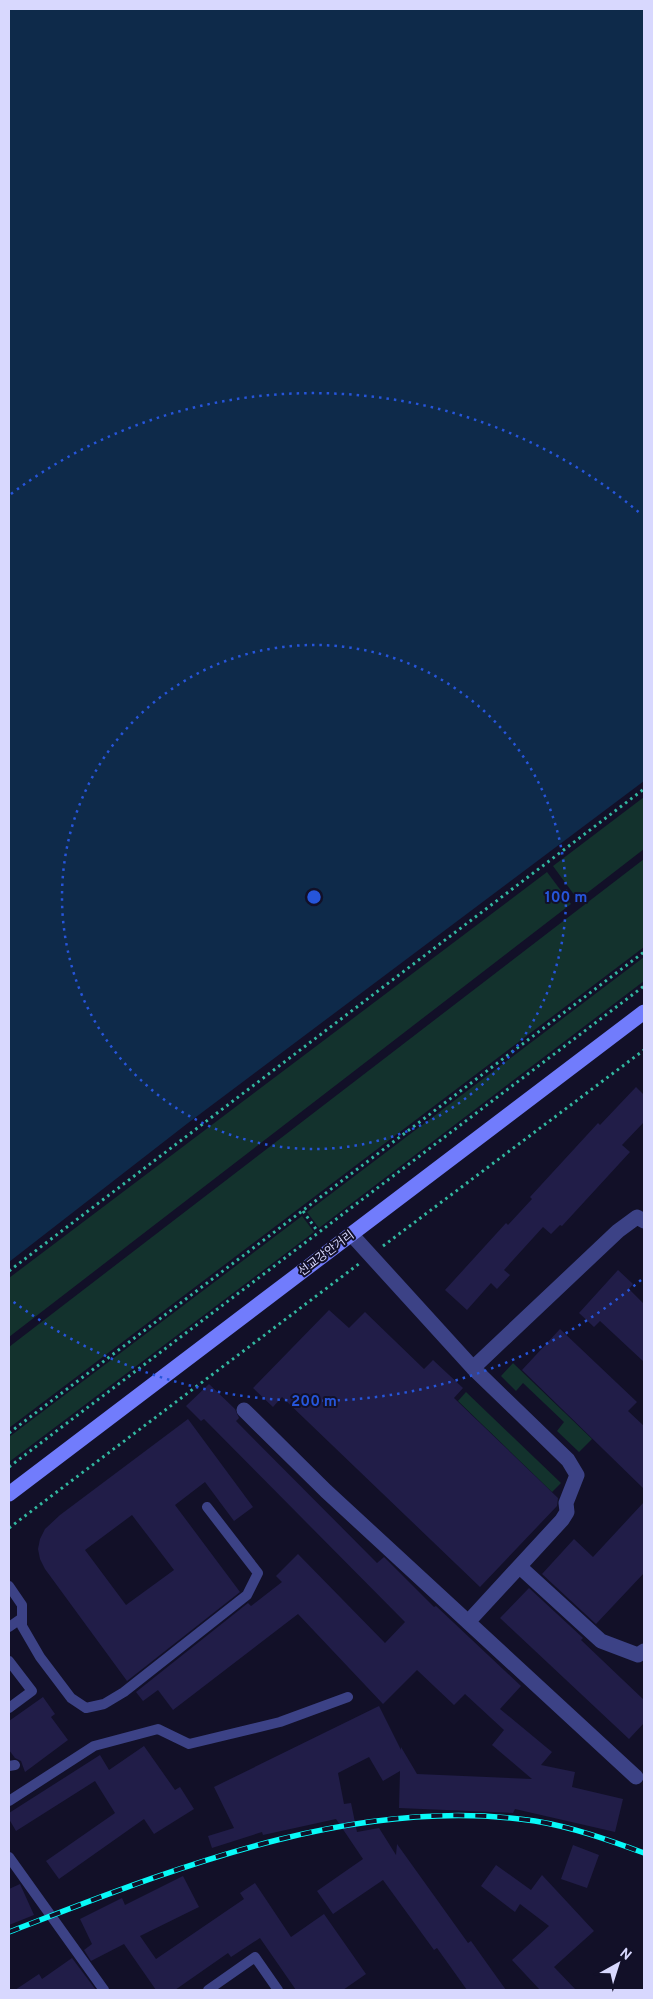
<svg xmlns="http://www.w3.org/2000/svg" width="653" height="1999" font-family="Overpass,'Noto Sans KR',sans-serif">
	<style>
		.green { fill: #13322d }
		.water { fill: #0e2a4a }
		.building { fill: #211d48; fill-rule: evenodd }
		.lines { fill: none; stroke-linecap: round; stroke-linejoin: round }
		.path { stroke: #32b8a1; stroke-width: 3; stroke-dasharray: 2.5 4; stroke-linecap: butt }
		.lane { stroke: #3c4286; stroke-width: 10 }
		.street { stroke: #3c4286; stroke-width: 15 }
		.secondary { stroke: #717cfc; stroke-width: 15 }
		.rail-casing { stroke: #08faf8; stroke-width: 5.5 }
		.rail { stroke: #121028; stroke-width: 4; stroke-dasharray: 11; stroke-linecap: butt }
		.ring { fill: none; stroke: #2655da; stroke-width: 2.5; stroke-dasharray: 2.5 5 }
		.labels { text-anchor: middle; stroke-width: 4; stroke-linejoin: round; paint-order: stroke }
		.street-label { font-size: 12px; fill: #d8d8fe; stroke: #121028 }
		.centre { fill: #2655da; stroke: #121028; stroke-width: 2.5 }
		.ring-label { font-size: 15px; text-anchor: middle; font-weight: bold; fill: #2655da; stroke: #121028; stroke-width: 4; stroke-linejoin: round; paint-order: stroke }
	</style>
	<rect width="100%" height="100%" fill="#121028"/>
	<path class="green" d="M644,797V849L578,900L553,866Z
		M644,859V947L9,1428V1347Z
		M547,872L571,904L9,1337V1278Z
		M644,957V981L319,1228L307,1212Z
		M302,1216L314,1232L9,1462V1437Z
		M513,1363L592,1439L579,1452L557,1431L564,1422L523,1383L516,1391L501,1376Z
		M466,1392L561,1483L552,1492L458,1401Z"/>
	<path class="water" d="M9,9H644V781L188,1123L9,1262Z"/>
	<path class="building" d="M636,1087L644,1095V1122L622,1145L630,1152L562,1226L560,1225L551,1234L543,1227L504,1270L510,1275L497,1289L491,1283L467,1310L445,1290L506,1223L508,1225L532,1199L530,1197L598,1123L600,1125Z
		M618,1270L633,1284L629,1289L644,1304V1362L600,1321L594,1327L579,1313Z
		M329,1310L349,1328L365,1312L424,1369L433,1360L463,1388L454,1398L558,1498L557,1506L480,1587L282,1397L273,1407L253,1388Z
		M560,1329L637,1402L628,1411L644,1426V1489L522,1370Z
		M209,1384L235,1409L239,1418L236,1421L377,1563L384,1557L434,1607L436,1606L521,1686L500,1709L552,1752L541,1765L575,1772L572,1787L623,1799L615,1832L515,1809L513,1813L399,1808L400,1771L383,1781L369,1757L338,1773L344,1804L351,1803L357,1832L379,1828L396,1855L397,1844L468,1943L471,1941L506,1990H467L437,1948L434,1950L383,1880L333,1914L317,1891L363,1859L336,1819L263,1835L262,1832L212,1848L208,1836L234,1828L214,1787L379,1706L401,1750V1747L417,1774L532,1779L492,1745L504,1730L465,1694L454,1705L417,1670L383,1704L298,1614L173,1710L158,1690L143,1701L136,1692L248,1603L251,1606L282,1582L276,1576L298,1554L385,1643L405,1622L204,1419L201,1421L186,1406Z
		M188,1419L253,1507L234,1521L205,1482L175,1505L240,1592L127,1681L45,1569L40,1559L38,1549L40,1539L45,1529L60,1515ZM132,1515L174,1570L126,1605L85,1550Z
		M644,1502V1573L596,1624L542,1574L574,1539L593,1557Z
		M529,1588L583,1638L581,1640L644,1700V1723L629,1739L500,1618Z
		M43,1697L55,1714L51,1717L68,1740L25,1772L21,1761L15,1758L9,1750V1721Z
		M144,1746L175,1790L180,1787L194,1809L154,1834L144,1819L59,1879L46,1861L115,1813L95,1781L16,1831L9,1819V1813L100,1755L109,1770Z
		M573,1845L599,1855L587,1888L561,1879Z
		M496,1865L531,1890L542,1875L594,1931L554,1967L576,1990H540L512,1960L549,1926L520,1904L515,1912L481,1886Z
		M183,1876L199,1907L140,1936L156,1959L244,1899L240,1893L255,1883L291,1937L324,1914L366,1974L343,1990H296L260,1938L231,1957L228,1953L175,1990H156L124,1944L91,1961L84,1950L92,1944L80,1919L122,1898L125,1905Z
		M20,1884L34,1915L9,1925V1889Z
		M72,1958L96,1990H15L39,1974L42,1979Z"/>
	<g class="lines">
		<path class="path" d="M303,1211L318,1232
			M383,1246L644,1050
			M9,1271L644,789
			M9,1433L644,952
			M9,1467L644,986
			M9,1528L360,1263"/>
		<path class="lane" d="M9,1586L22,1605V1626L40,1657L71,1698L86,1708L104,1704L124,1692L247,1595L258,1573L207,1507
			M9,1627L22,1618
			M9,1661L32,1691L9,1708
			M9,1766L15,1765
			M9,1801L94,1746L158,1729L189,1744L280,1722L348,1697
			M9,1857L104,1990
			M208,1990L255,1957L278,1990"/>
		<path class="street" d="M351,1234L473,1368L568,1460L577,1475L566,1503L567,1512L562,1520L468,1622
			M473,1368L618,1231L637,1217L644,1221
			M244,1410L326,1491L636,1777
			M520,1567L601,1641L638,1655L644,1651"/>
		<path class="secondary" d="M9,1494L644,1012"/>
		<g class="rail-casing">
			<path id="rail" d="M9,1932C173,1869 356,1794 535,1821C572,1827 609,1840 644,1853"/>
		</g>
		<use href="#rail" class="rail"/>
	</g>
	<g class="ring">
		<circle cx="314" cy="897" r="252"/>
		<path d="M641 1280A504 504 0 0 1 11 1300M11 494A504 504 0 0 1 641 514"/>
	</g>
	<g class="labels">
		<g class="street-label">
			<text transform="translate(326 1253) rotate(-37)" y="4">선교강안거리</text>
		</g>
	</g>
	<circle cx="314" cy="897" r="8" class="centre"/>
	<g class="ring-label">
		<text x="566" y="902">100 m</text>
		<text x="314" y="1406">200 m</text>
	</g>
	<rect width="653" height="1999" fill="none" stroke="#d8d8fe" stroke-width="20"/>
	<g transform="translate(618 1964) rotate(39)" stroke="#121028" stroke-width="4" paint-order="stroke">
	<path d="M0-4L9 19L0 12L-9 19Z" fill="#d8d8fe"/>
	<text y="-8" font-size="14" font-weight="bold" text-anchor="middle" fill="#d8d8fe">N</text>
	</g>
</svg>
